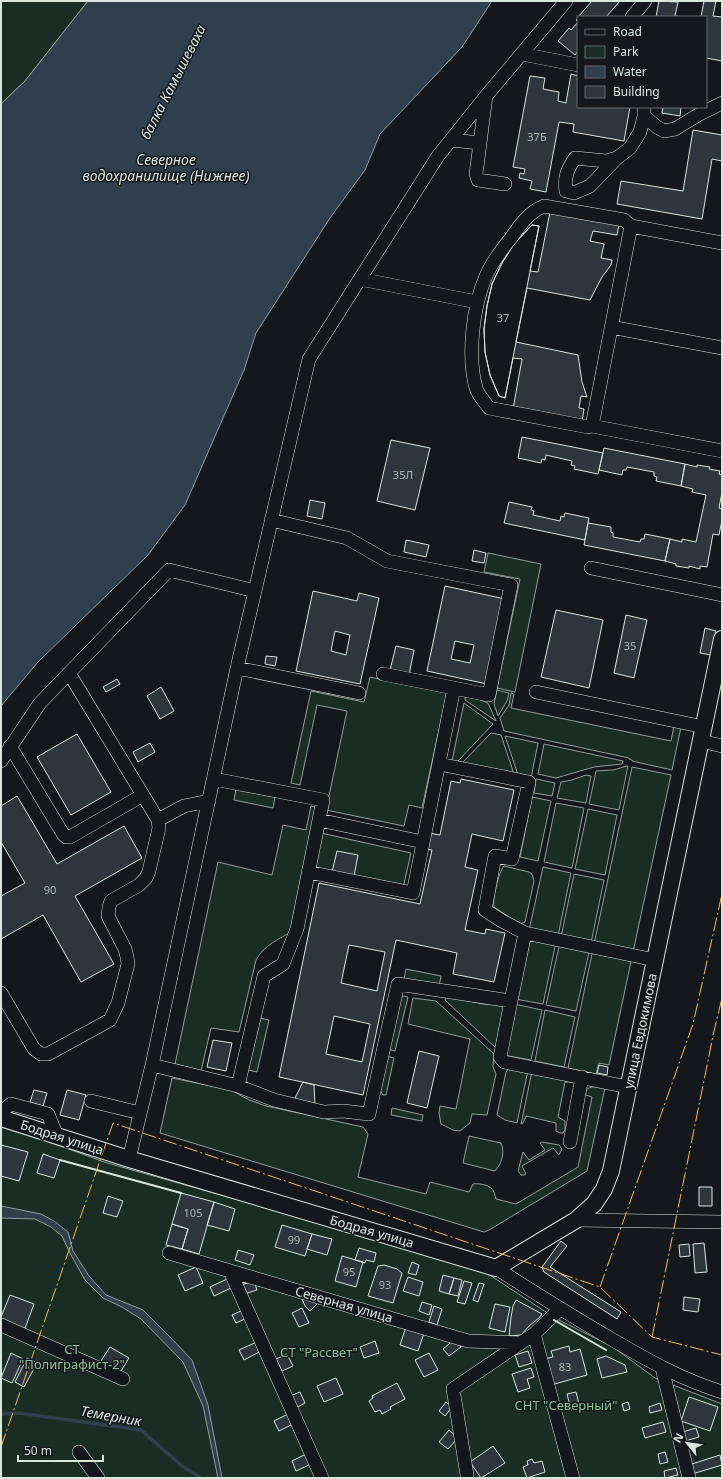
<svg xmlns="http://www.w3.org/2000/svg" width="723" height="1479" font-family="'Noto Sans',sans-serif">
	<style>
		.green { fill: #1a2d24; stroke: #939e99 }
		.water { fill: #2f3f4d; stroke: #939e99 }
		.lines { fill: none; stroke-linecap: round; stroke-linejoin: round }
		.stream { stroke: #2f3f4d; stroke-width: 3.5 }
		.building { fill: #2c363c; stroke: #d8e6dc; fill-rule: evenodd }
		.minor-casing { stroke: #d8e6dc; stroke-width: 14 }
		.major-casing { stroke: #d8e6dc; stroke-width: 18 }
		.minor { stroke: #14181c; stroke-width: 13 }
		.major { stroke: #14181c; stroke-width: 16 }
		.wall { stroke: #d8e6dc; stroke-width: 2 }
		.power { stroke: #ffb74d; stroke-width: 1; stroke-dasharray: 14 3 2 3; stroke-linecap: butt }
		.labels { text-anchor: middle; stroke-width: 3; stroke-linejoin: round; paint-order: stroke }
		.number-label { font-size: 11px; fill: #adbab4 }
		.street-label { font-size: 13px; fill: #d8e6dc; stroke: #14181c }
		.park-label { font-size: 13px; fill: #8ac095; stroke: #14181c }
		.water-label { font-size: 14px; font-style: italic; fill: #d8e6dc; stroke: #14181c }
	</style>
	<rect width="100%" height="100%" fill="#14181c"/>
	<path class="green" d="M1,1H88L25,81L1,104Z
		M488,553L541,564L515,692L497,688L520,579L484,572Z
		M370,677L447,693L422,808L409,805L404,826L326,810L347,711L317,705L300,785L291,783L311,691L364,702Z
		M497,690L509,693L507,701L498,716L494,704Z
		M511,693L514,694L511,708L671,741L674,726L681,727L672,770L632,761V760L629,759V758L504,731L500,718L509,705Z
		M465,694L488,703L496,721L465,700Z
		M464,703L493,724L457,762L452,761Z
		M491,733L501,735L514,774L462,763Z
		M505,736L538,743L531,778L518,775Z
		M544,744L623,761L622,764L594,767L556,778L538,774Z
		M627,766H628L619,810L589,804L596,771L613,770Z
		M632,767L671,775L633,952L594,944Z
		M586,775L591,776L586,803L557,798L561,782L572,780Z
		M536,779L555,783L552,796L534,793Z
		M236,789L275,797L273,808L234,800Z
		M532,797L551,801L538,861L520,857Z
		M556,803L584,808L572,868L544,862Z
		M311,806L319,808L293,931C279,939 264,945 256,960L239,1032L211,1028L201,1071L175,1064L218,862L272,875L283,825L306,830Z
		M588,809L617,815L605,875L575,869Z
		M321,833L411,853L403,888L314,868Z
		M504,866L529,872L532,874L534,881L525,922L520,924L494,907C492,900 499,871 504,866Z
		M543,867L571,873L558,936L529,930Z
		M574,874L604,880L591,943L561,937Z
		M528,936L556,942L543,1004L515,999Z
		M560,942L590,948L576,1011L546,1005Z
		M593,949L632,957L609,1065L599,1063L596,1074L568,1068Z
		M406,969L441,976L439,986L404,979Z
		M404,996L408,997L395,1051L387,1049L398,999Z
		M446,996L483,1004L505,1005L498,1050L445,1000Z
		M413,998L436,1001L494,1054L493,1067L496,1074L487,1115L472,1114L470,1123L460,1131L453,1130L441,1124L439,1113L440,1106L456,1109L470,1039L408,1024Z
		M514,1004L542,1010L531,1060L503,1055Z
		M545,1010L575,1017L564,1067L535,1061Z
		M259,1018L269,1020L257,1072L248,1070Z
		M386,1056L394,1058L386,1095H383L379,1089Z
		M510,1067L528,1070L517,1123L505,1120L497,1115L506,1072Z
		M532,1071L575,1082H565L558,1117L565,1121V1130L563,1133H560L556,1131V1123L526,1116L523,1123L521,1124Z
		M172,1078L231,1090L249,1100L266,1106L363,1127L368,1134L358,1177L426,1194L430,1182L469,1192L473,1184C479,1183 492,1185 494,1192C495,1194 495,1196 496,1199L516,1204L578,1167L592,1097L583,1094C588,1085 596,1086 605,1088L587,1171L489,1230L484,1232L160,1133Z
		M392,1108L423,1115L422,1121L391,1115Z
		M1,1124L104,1162L479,1268L555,1318L613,1347L655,1378L722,1404V1478H1Z
		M469,1136L501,1143C505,1152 502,1164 495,1171L463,1163Z
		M542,1142L559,1145L562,1149L559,1155L553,1148L522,1166L526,1174L524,1175H521L518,1171L523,1152L529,1160L545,1150L540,1143Z"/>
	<path class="water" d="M88,1H492L462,47L380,134L365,170L330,218L256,333L244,370L185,505L148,555L38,662L1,706V104L25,81Z
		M1,1206L41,1214L54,1221L68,1232L73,1251L89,1276L106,1295L143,1310L169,1336L192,1360L208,1405L222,1478H218L203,1406L183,1362L141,1319L122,1307L103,1298L85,1280L71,1255L62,1236L51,1227L35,1219L1,1218Z"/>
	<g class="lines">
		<path class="stream" d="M1,1414L19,1413L141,1430L182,1466L201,1478"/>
	</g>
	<path class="building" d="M592,1H620L606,17H578Z
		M659,1L678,2L675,16L682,17H656Z
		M704,1H716L713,16L722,17V61L706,58V17H701Z
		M578,18V51L575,55L558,41L569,28L571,30L578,22L576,20Z
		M571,74L578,76V107H630L624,141L573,132L574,124L559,122L546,192L530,189L532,181L519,178L520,173L524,174L525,169L513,167L530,76L545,78L543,89L559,92L558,101L566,103Z
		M663,107H681L680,116L662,113Z
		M693,130L722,135V161L712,159L702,219L617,204L621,181L683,191Z
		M550,212L619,225L617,235L593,231L590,241L604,244L601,258L612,260L611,265L602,277L590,300L527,288L516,342L578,355L582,382L587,397L581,396L579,408L584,409L582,422L513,409L522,359L513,358L505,398L499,396L490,375L485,352L484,329L487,306L492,284L502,263L514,244L530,227L532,225L539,226L530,271L538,272Z
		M532,225L539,226L505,398L499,396L490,375L485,352L484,329L487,306L492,284L502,263L514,244Z
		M522,437L603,453L598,474L574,469L575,466L571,465L572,461L546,455L545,460L542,459L541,463L518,458Z
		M391,440L430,448L415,510L377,501Z
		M604,448L685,464L681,486L656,481L657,477L654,476V472L627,467L626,470H623L622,475L599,470Z
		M685,464L697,467V465L710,467L709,469L720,471L719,474L722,475V492L719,508L722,509V520L719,535L713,534L707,567L700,566V569L689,566V568L676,566V564L665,561L670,539L682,542V539L696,542L706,495L692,492L693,489L681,486Z
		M310,500L325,503L322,519L307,516Z
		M509,502L532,507L531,510L534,511L533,515L560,521L561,516L564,517L565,513L589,518L585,540L504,523Z
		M588,523L611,527V532L613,533V537L640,542L641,539H644L645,534L670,539L665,561L584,545Z
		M406,540L429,545L426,557L404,552Z
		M474,550L486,553L484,563L472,561Z
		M445,586L505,599L487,684L427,671ZM455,641L474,645L470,663L451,659Z
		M313,591L357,601L359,593L379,598L360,684L296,671ZM335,631L350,635L346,655L331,651Z
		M556,610L603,620L589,688L541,677Z
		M626,615L647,620L634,678L614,673Z
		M705,628L716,631L711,655L700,653Z
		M396,646L414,650L409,675L390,670Z
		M266,656L277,657L275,666L265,664Z
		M117,679L120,684L106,692L103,687Z
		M161,687L174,711L160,719L147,696Z
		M77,734L111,792L71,815L37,757Z
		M150,743L155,752L138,762L133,752Z
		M461,779L514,790L503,841L472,834L465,867L478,870L465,930L485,934L486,929L505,933L494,982L453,974L457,953L396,940L363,1095L279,1077L319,883L420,904L432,850L425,849L429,833L440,835L451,781L460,783ZM349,945L385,952L377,991L341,983ZM334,1016L370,1024L362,1062L326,1054Z
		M17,796L57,864L124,826L142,858L75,896L114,964L81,982L43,915L1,939V896L25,883L1,842V806Z
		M337,851L358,855L354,876L332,872Z
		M213,1040L232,1043L226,1071L207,1067Z
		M419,1051L439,1056L427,1108L407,1103Z
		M599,1065L608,1067L607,1075L597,1073Z
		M303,1082L314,1085L315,1105L294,1100Z
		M34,1090L47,1093L43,1106L30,1102Z
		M67,1090L86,1095L79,1120L60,1115Z
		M1,1145L28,1152L19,1181L1,1176Z
		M43,1154L60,1160L54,1178L37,1173Z
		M699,1187H712V1206H699Z
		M181,1193L214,1202L199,1254L182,1249L188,1229L172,1224Z
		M108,1196L123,1201L117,1217L103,1213Z
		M214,1202L235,1209L229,1231L207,1225Z
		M172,1224L188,1229L182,1249L166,1245Z
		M282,1225L312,1234L305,1256L275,1247Z
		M312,1234L332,1239L327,1255L307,1249Z
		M561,1241L567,1246L550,1267L621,1312L617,1319L544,1272L542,1267Z
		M704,1243L707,1272L695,1273L693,1244Z
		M689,1244L690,1256L680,1257L679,1245Z
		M359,1248L376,1253L374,1262L366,1260L365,1263L355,1260Z
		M238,1250L254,1255L250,1265L235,1260Z
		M342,1256L363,1262L356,1287L335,1281Z
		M412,1262L419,1265L416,1275L408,1273Z
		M384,1265L397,1269L402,1273L393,1303L368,1296L378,1266Z
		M196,1267L203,1283L185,1291L178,1275Z
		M443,1275L454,1278L449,1294L439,1291Z
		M408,1277L423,1282L419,1296L403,1291Z
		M454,1278L462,1280L458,1296L449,1294Z
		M227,1279L231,1288L214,1296L210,1287Z
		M254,1281L257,1290L244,1294L241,1285Z
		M464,1281L472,1283L465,1304L457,1302Z
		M479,1283L484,1284L478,1302L473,1300Z
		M300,1294L320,1301L310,1311L305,1306Z
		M10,1295L34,1304L24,1331L1,1322V1317Z
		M684,1297L700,1299L698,1312L683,1310Z
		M516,1300L542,1314L539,1318L530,1325L521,1335L509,1336L511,1317L513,1306Z
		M422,1302L432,1305L429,1315L419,1311Z
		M495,1304L510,1307L505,1332L489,1328Z
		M434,1306L442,1309L437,1325L429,1322Z
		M302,1308L309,1323L299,1327L292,1313Z
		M243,1310L247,1318L236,1323L232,1315Z
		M406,1327L424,1333L418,1351L400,1345Z
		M455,1339L461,1347L449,1356L443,1349Z
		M375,1341L379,1353L364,1358L360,1347Z
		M257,1342L261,1351L244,1360L239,1350Z
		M569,1346L570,1352L580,1349L587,1375L551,1385L544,1359L553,1357L551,1351Z
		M110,1347L129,1358L118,1376L99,1364Z
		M528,1351L532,1363L519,1367L515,1355Z
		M11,1353L23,1359L12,1383L1,1378Z
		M429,1353L438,1370L424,1377L415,1360Z
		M287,1354L293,1366L282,1371L276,1359Z
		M606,1356L625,1365L627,1372L602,1378L597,1359Z
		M27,1358L37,1363L24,1387L15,1382Z
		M531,1368L534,1377L527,1379L530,1388L518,1392L512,1374Z
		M336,1378L343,1394L324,1402L317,1386Z
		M397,1383L405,1399L390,1407L391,1409L382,1414L380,1410L375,1412L369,1401L373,1398L372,1396Z
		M300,1392L305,1403L296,1408L290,1396Z
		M576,1392L580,1408L571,1410L567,1394Z
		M689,1397L718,1407L710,1431L681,1421Z
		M446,1402L452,1407L445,1416L439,1411Z
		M628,1402L630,1409L624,1411L622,1404Z
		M660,1403L662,1410L650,1413L649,1407Z
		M290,1413L295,1423L279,1431L274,1421Z
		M663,1422L666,1432L645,1438L642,1428Z
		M696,1428L699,1437L682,1442L679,1433Z
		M449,1430L458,1438L448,1449L439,1442Z
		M493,1446L505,1463L481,1478L470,1462Z
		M665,1452L668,1462L660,1464L658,1454Z
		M306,1454L311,1464L296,1471L292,1461Z
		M720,1455L722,1465L692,1474L689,1465Z
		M532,1459L534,1463L542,1461L545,1472L527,1478L523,1467L528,1465L527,1461Z
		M676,1468L678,1475L665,1478L664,1471Z"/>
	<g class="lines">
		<g class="minor-casing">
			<path id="minor" d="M632,17L645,1
				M522,54L578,65
				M486,96L476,174L478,180L505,184
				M644,116L657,127L664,131L675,129L698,115L722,103
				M451,140L480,143
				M617,158L606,161L575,158C567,170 564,177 566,191L574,193L590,186L617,158L630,148L640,132L644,116V107
				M722,243L631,226L624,220L544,206C529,212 520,225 511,238C502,249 492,262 486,276C473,306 467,356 476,388C478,395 485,402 489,408L588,427L592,426L722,451
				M360,279L477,302
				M611,327L722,348
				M592,426L631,226
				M271,520L347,538L387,561L511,585L489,695L383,674
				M591,568L722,595
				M237,668L359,693
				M536,692L704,727
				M701,741L722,746
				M10,746L63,834L66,837H70L143,795
				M1,761L40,703L169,570L255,591
				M214,779L323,800L297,929L283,964L264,976L238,1086
				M158,820L184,806L209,801
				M319,820L423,842
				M308,872L413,893L454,688
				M525,933L655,960
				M1,993L34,1049L41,1054H48L110,1020L118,1003L128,964L127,957L125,949L108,916L109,907L111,901L139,885L146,878L149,871L159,828L158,820L69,673
				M511,1001L500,1057L504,1062L628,1087
				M152,1065L238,1086L274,1100L324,1112L343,1111L369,1114L398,984L511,1001L525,933L502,921L485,910L495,856L512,859L529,782L439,764
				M91,1101L140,1113
				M1,1112L11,1104L48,1114L57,1136
				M570,1142L582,1077
				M129,1159L152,1065L237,668L309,359L438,156L486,96L566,1
				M576,1220L722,1222
				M169,1253L468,1341L521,1343
				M496,1268C535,1293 573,1317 613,1340C649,1361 681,1379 722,1392
				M230,1271L322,1478
				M1,1325L123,1379
				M534,1334L573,1478
				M662,1368L689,1478
				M79,1452L98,1478
				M467,1475L453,1389L534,1334L560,1309"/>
		</g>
		<g class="major-casing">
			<path id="major" d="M1,1118L129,1159L496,1268L576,1220L594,1204L604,1189L611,1171L722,639"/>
		</g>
		<use href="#minor" class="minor"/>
		<use href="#major" class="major"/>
		<path class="wall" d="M60,1160L181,1193
			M554,1320L606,1350"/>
		<path class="power" d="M600,1287L693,1024L722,894
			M652,1337L714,1031L722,998
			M1,1447L113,1123L600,1287L652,1337L722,1355"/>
	</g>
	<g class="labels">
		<g class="number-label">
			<text x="537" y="141">37Б</text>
			<text x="503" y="322">37</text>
			<text x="403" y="479">35Л</text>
			<text x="630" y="650">35</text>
			<text x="50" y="894">90</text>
			<text x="193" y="1217">105</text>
			<text x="294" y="1244">99</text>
			<text x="349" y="1276">95</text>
			<text x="385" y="1289">93</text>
			<text x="565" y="1371">83</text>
		</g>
		<g class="street-label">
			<text transform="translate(640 1031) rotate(-78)" y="5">улица Евдокимова</text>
			<text transform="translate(62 1137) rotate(18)" y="5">Бодрая улица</text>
			<text transform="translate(372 1231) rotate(16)" y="5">Бодрая улица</text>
			<text transform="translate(344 1304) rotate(16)" y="5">Северная улица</text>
		</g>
		<g class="park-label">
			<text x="72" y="1354">СТ<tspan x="72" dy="15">"Полиграфист-2"</tspan></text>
			<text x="319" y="1357">СТ "Рассвет"</text>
			<text x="566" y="1410">СНТ "Северный"</text>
		</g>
		<g class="water-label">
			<text transform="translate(173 82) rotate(-63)" y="5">балка Камышеваха</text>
			<text x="166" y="165">Северное<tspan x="166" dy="16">водохранилище (Нижнее)</tspan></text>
			<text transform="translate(111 1416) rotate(10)" y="5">Темерник</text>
		</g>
	</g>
	<rect width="723" height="1479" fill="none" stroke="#d8e6dc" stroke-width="4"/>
	<rect x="577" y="16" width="130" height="92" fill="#14181c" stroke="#626a69"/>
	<rect x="585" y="29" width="20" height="6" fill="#14181c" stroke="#626a69"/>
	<text x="613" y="36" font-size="12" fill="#d8e6dc">Road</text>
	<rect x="585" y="46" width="20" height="12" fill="#1a2d24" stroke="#626a69"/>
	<text x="613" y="56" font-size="12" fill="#d8e6dc">Park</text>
	<rect x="585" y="66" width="20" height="12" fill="#2f3f4d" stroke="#626a69"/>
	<text x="613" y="76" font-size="12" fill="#d8e6dc">Water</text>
	<rect x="585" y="86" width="20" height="12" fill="#2c363c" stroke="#626a69"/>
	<text x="613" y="96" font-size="12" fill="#d8e6dc">Building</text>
	<g transform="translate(687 1443) rotate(300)" stroke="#14181c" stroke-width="3" paint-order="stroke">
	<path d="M0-3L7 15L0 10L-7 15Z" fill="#d8e6dc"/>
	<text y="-6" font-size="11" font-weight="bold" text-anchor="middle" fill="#d8e6dc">N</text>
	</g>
	<path d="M18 1455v6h85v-6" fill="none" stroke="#d8e6dc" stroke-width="2"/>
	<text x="24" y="1455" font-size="12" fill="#d8e6dc" stroke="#14181c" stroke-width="3" paint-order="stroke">50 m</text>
</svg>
